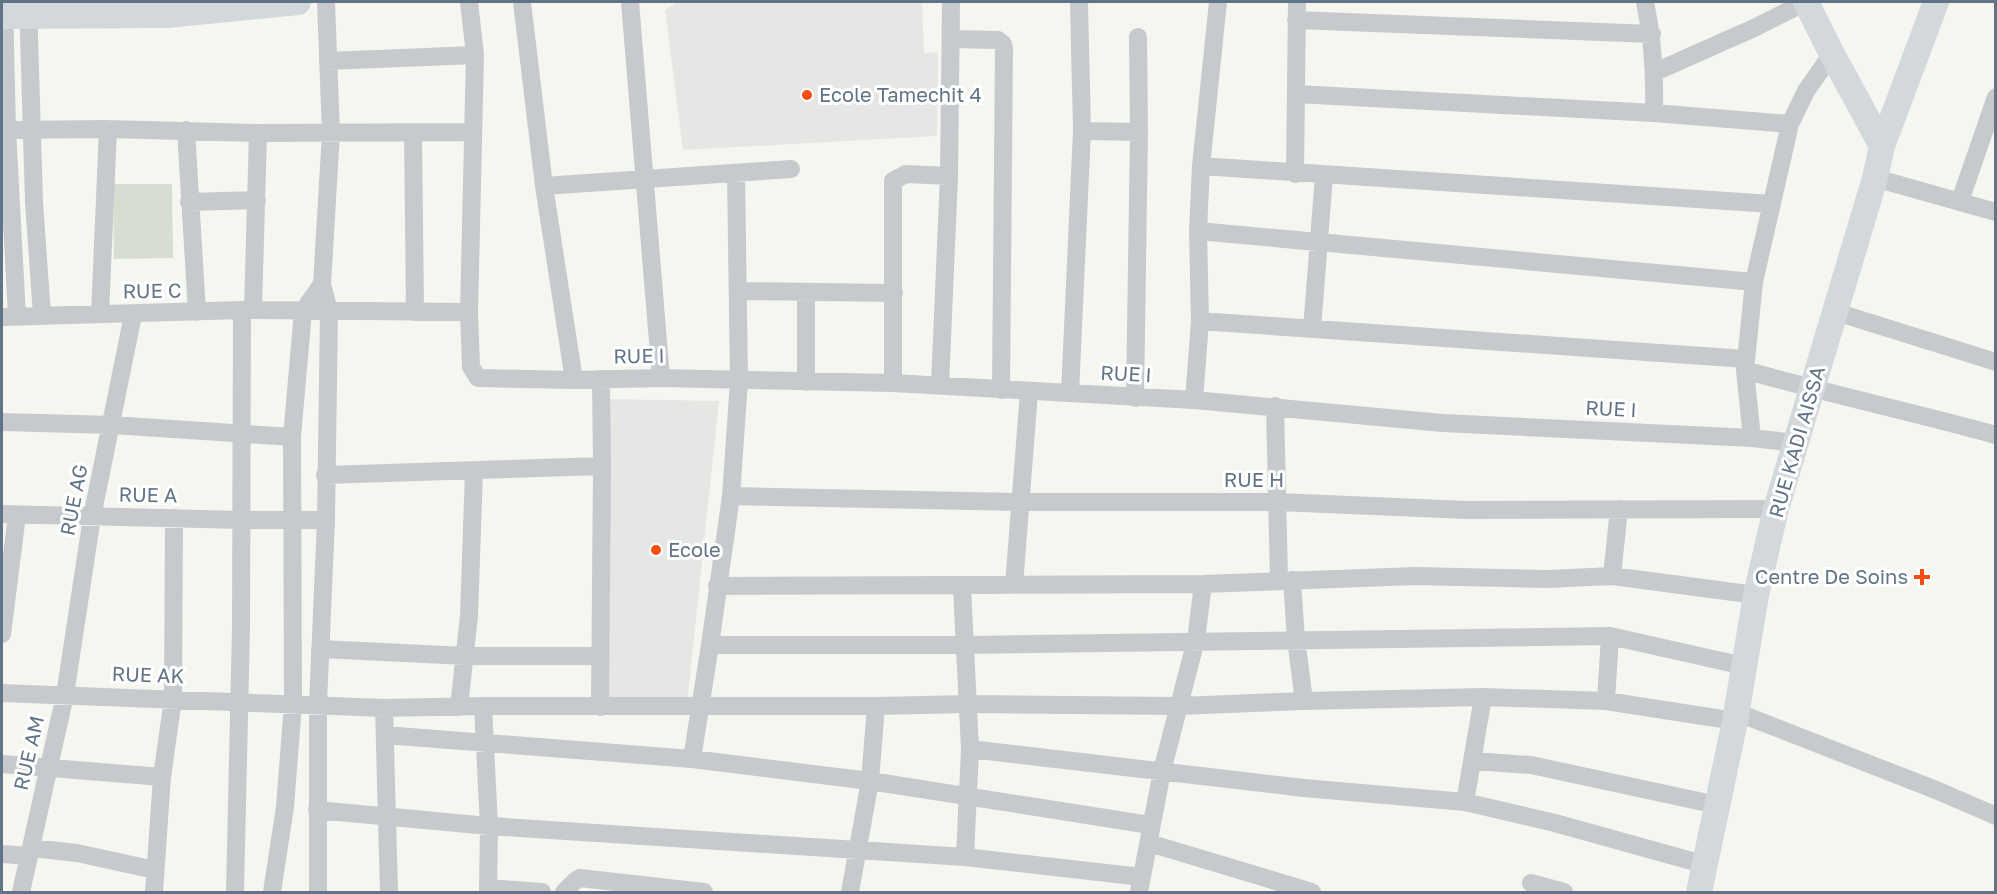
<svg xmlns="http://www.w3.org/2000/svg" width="1997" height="894" font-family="'Golos Text',sans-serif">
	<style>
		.built { fill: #e6e7e5 }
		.green { fill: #d6ded2 }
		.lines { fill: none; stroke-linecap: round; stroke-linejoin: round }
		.street { stroke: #c7cacd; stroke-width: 18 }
		.secondary { stroke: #d3d8dd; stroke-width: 26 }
		.poi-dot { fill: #f64e11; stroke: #fff; stroke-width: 2 }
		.labels { text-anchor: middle; stroke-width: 6; stroke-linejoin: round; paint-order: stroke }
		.poi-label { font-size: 20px; fill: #617486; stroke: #fff; text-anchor: start }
		.street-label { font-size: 20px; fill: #617486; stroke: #fff }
	</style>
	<rect width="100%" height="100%" fill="#f6f6f1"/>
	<path class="built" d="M678,2H922L924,53L938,52L937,136L683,150L665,10Z
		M609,399L719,401L687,705L609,700Z"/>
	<path class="green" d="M113,184H172L173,258L114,259Z"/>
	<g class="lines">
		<path class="street" d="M4,2L7,130L17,316
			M28,2L34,202L42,315
			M469,2L475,55L469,312L471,367L478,378L574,380L661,378L893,383L1194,400L1443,423L1752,438L1796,443
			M522,2L544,186L574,380
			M630,2L661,378
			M1645,2C1653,39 1655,75 1654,113
			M1296,20L1652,34
			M951,39L998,40L1003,44L1004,48L1001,390
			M328,61L475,55
			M1655,72L1754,28L1806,2
			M1296,94L1654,113L1790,124
			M2,130L108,129L258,133L472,132
			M186,130L197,312
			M1082,131L1139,132
			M413,133L415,312
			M1201,166L1772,204
			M1295,174L1297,2
			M1875,178L1996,212
			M544,186L791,169
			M1960,201L1996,97
			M189,202L257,200
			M1198,231L1754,282
			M738,291L894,293
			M253,310L258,133
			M1836,312L1996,362
			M100,314L108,129
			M2,317L242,310L469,312
			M1200,321L1746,359
			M1312,329L1324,176
			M1745,370C1828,394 1913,412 1996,435
			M806,382V292
			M893,383V181L906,174L949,176
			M940,385L949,176L951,2
			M1070,393L1082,131L1079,2
			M1135,398L1139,132L1138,37
			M1194,400L1200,321L1198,231L1201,166L1218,2
			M1275,406L1279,581
			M2,422L112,425L292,437
			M1752,438L1745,370L1754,282L1790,124L1806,91L1832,54
			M325,475L602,466L601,379
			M731,496L1021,502H1278L1467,510L1776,509
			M2,514L241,520H326
			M1612,576L1619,509
			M1292,580L1296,639L1304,701
			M1014,585L1029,392
			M717,586L1203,584L1415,576L1548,579L1612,576L1756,595
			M962,587L970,749L965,857
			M2,634L17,515
			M710,645H966L1610,636L1744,666
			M320,649L466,656H601
			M2,693L384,708L483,706H876L969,704L1179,706L1304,701L1483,697L1606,701L1735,721
			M1606,701L1610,636
			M483,706L489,826L488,892
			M459,707L469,616L474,471
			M600,707L602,466
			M384,708L389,892
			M1736,712L1936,790L1996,816
			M385,735L692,759L870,781L1150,825
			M970,749L1304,788L1465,802L1555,823L1706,865
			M692,759L710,645L731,496L739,381L736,173
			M1473,761L1531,765L1717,805
			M2,764L162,777
			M1465,802L1483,697
			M317,810L489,826L965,857L1142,877
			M1149,843L1312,892
			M31,848L77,853L155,870
			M2,854L29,856
			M1531,883L1564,892
			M488,888L542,892
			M21,892L65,695L92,517L133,315
			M154,892L162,777L173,699L174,518
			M235,892L241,627L242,310
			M272,892L285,807L293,704L292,437L303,311L322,284
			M318,892V704L326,520L329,311L322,284L331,133L326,2
			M564,892L575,881L580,878L704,892
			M850,892L870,781L876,706
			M1139,892L1162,771L1196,640L1203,584"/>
		<path class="secondary" d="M1806,2L1832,54L1882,146
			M2,16L167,15L298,2
			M1699,892L1735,721L1756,595L1776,509L1875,178L1882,146L1936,2"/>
	</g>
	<g class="poi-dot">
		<circle cx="807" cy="95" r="6"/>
		<circle cx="656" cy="550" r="6"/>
		<path d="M1919 568h6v6h6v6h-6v6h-6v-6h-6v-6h6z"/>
	</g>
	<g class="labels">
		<g class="poi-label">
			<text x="819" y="102">Ecole Tamechit 4</text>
			<text x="668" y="557">Ecole</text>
			<text x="1908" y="584" text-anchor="end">Centre De Soins</text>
		</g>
		<g class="street-label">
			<text transform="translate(152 291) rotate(-1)" y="7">RUE C</text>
			<text transform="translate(639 356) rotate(-1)" y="7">RUE I</text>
			<text transform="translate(1126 374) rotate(3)" y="7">RUE I</text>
			<text transform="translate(1611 409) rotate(3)" y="7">RUE I</text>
			<text transform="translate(1797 442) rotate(-74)" y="7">RUE KADI AISSA</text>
			<text x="1254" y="487">RUE H</text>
			<text transform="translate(148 495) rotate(1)" y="7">RUE A</text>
			<text transform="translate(74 500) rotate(-79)" y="7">RUE AG</text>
			<text transform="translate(148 675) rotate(2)" y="7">RUE AK</text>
			<text transform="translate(29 753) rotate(-77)" y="7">RUE AM</text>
		</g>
	</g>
	<rect width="1997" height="894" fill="none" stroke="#617486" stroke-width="6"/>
</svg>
